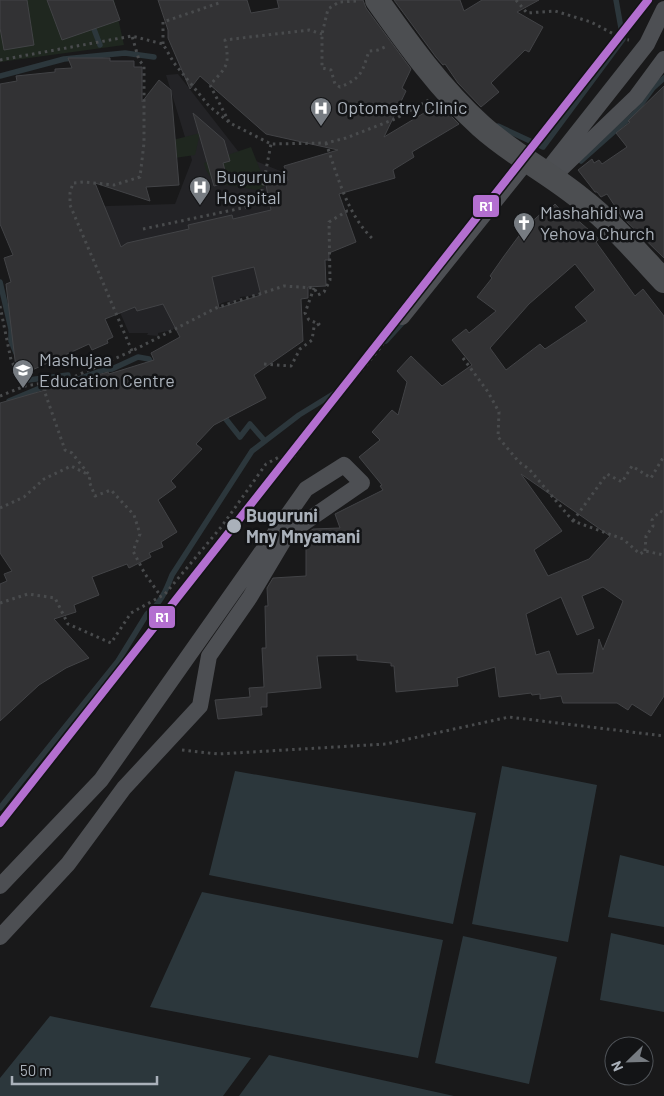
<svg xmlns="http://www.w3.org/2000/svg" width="664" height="1096" font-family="Barlow,sans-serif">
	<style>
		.built { fill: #232326 }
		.green { fill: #1f271f }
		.water { fill: #2c373c }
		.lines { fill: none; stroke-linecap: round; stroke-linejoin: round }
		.stream { stroke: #2c373c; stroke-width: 5.5 }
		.building { fill: #323234; stroke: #424346; fill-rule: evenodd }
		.path { stroke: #494b4d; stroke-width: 3; stroke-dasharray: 2.5 4; stroke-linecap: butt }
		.street { stroke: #4d4f53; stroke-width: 16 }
		.secondary { stroke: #4c4e51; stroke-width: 24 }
		.rail-1-casing { stroke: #131416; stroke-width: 11 }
		.rail-1 { stroke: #b36fd0; stroke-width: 8 }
		.stop-dot { fill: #aab1ba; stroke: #131416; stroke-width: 2 }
		.labels { text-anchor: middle; stroke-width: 5; stroke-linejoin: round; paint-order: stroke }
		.poi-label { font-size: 18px; fill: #aab1ba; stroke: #131416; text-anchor: start }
		.stop-label { font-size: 18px; font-weight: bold; fill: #aab1ba; stroke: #131416; text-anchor: start }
		.line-badge { stroke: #131416; stroke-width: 2 }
		.badge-label { font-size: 14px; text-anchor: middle; font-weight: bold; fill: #fff }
	</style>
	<rect width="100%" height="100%" fill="#19191a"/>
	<path class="built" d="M178,74L241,155L290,175L325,153L331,172L265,290L258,292V295L240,297V299L230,304L229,301L222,303L181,326L174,328L173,330L158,333V336L147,335L148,333H129L74,207L175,204L192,160L166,75Z"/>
	<path class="green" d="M0,0H114L124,45L0,62Z
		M200,133L195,155L168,159L169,141Z
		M251,147L266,185L258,190L214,183L206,170L204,163Z"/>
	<path class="water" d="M502,766L597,785L568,942L472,924Z
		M235,771L476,813L453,924L209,875Z
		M620,855L664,866V927L608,917Z
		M202,892L443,940L418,1058L150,1007Z
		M611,933L664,945V1012L600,1000Z
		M463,936L557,957L529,1084L435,1063Z
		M50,1016L251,1058L223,1096H0V1078Z
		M269,1055L454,1096H239Z"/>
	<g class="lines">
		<path class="stream" d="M92,24L100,45
			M0,76L64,59L125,53L154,57
			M498,126L543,147L623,39L616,0
			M581,161L635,113L653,88L664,78
			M0,282L11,329V341L16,353
			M386,341L405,320
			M23,368L28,380L68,375
			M62,385L103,370L112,369L138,357L149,359L153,366
			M9,401L47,385
			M221,413L240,437L250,424L264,440
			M0,808L118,661L147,614C160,604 166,591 172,575L252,451L299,415L338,391L371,355"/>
	</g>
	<path class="building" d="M0,0H27L34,45L4,50L0,28Z
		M47,0H113L120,20L62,40Z
		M158,0H247L251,13L279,8L277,0H363L366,8L411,69L402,88L406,91L384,137L434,107L438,112L444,109L459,124L412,152L414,157L393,170L395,178L339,194L356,242L329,253V260H325L326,286L308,287V298L301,299L303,341L254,375L266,398L214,425L196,444L202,449L171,481L176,487L158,500L177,532L161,542L163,547L149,553L151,557L129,568L127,564L92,577L99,595L74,605L76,612L54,619L89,658L66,668L39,685L0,721V584L7,581L4,574L12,571L0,553V403L108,372L109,374L154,360L151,353L180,337L163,304L137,311L135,307L105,319L113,337L107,340L108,343L92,350L89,344L17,377L6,284L11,282L4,258L13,255L0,224V84L17,81L16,76L55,72V69L72,68L68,58H110V61H134V67H142V102L159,80L171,90L179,185L146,187L150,201L95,183L121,247L127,243L189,229L188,225L232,215L233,219L271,210L266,185L288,180L284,166L338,150L266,134L200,76L190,89L168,38V30ZM254,267L261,295L219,308L212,277Z
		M394,0H460L464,11L482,0H539L517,12L543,27L529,52L525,50L491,83L499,92L481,107L458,83L445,64L443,65L436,57Z
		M664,86V258L622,217L607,194L601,197L597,192H595L578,170L592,159L594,163L599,160L602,164L627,147L616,133L630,122L628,121Z
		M193,113L224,140L230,161L223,163L228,182L214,186Z
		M555,204L569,219L573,216L599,239L596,242L635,296L643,289L664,316V696L651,716L632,704L628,710L617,703H563L561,696L540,699V694L532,695L531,693L499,697L495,667L457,678L458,686L396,692L394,666H391V663L357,660V655L317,656L321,688L267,693V707H261L262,715L218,719L215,700L250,697L249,688L264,687L262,648H266L265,606H268L267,588L273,578L306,576V534L313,529L340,528L335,514L383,490L380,486L382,485L359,457L380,440L372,432L392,410L398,415L407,382L397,371L411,356L442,386L472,365L452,340L466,329L469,333L496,311L477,297L492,278L490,276L504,256L524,229L548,207L550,209ZM575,264L595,290L575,307L587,321L545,349L540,344L506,370L490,348L529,304ZM521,474L610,536L589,559L548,576L534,550L562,531ZM603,587L623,601L603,650L599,639L593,673L557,674L549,651L536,655L526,614L561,597L577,635L594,628L582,596Z"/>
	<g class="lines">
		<path class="path" d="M516,0L527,13L555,11L591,22L623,39L629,40
			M356,1L339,2L328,9L322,34V68L331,70L335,84L340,87C362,78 362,72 369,51L378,50L385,47
			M163,44V22L219,3L220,0
			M0,60L132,36L163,44L174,63L209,106L230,123L271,144L326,143L346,138L395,119L429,100
			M229,122L210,85C227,66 230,66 225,40L309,30L322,34
			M326,143C338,177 347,215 374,240
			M143,229L247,207L260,201L271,144
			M0,306L11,360L25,386
			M132,351L70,205V193L73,183L84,182L114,185L140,177L144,143V66L139,60L132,36
			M463,358L488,392L499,412L498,437L519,462L529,469L573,521L623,539L640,554L645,551L664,555
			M264,364L291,366L300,349L312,340L314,327L319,324L309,320L305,313L314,288
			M64,381L44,390L65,450L72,453L90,476L89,481L95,496L111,490L134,515L140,534L133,551L145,574L160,595
			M0,396L25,386L69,379L132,351L216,308L284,286L314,288L318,295L324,292L330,280L329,222L347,211H351
			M0,508L24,497L44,479L71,466L87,474
			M573,521L607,474L622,482L632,466L651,478L664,456
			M645,551L646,536L653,526L652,520L660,511L664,513
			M0,603L28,594L55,598L68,624L111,643L131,613L165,594L222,526L266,464L279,457L292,459L326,413L380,348L392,330
			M182,750L218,754L386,744L509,717L664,736"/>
		<path class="street" d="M546,172L647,44L664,9
			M555,176L563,167L636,97L664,59
			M402,317L527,161
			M0,886L101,780L306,489L344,465L362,483L301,525L284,540L250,597L209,656L200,706L124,788L68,864L0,937"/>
		<path class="secondary" d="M377,0C408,44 441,90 481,126C512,154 548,172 580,198C611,222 637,252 664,281"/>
		<g class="rail-1-casing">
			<path id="rail-1" d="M0,823L648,0"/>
		</g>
		<use href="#rail-1" class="rail-1"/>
	</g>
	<defs>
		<g id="hospital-pin" transform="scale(1.125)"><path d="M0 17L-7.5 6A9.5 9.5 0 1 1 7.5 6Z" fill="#777c82" stroke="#131416"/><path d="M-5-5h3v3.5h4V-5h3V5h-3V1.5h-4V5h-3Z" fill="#fff"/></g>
		<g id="church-pin" transform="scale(1.125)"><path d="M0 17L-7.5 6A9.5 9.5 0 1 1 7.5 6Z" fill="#777c82" stroke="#131416"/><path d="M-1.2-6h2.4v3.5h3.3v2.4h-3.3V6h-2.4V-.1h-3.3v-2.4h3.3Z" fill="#fff"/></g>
		<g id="school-pin" transform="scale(1.125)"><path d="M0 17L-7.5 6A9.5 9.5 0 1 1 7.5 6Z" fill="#777c82" stroke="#131416"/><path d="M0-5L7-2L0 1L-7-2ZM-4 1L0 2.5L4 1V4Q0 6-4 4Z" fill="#fff"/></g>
	</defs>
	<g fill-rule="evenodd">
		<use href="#hospital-pin" x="321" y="108"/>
		<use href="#hospital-pin" x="200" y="187"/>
		<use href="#church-pin" x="524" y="223"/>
		<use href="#school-pin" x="23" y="370"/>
	</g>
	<circle class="stop-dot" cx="234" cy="526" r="8"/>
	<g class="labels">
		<g class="poi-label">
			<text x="337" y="114">Optometry Clinic</text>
			<text x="216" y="183">Buguruni<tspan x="216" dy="21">Hospital</tspan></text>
			<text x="540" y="219">Mashahidi wa<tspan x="540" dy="21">Yehova Church</tspan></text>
			<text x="39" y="366">Mashujaa<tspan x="39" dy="21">Education Centre</tspan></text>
		</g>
		<g class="stop-label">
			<text x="246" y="522">Buguruni<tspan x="246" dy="21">Mny Mnyamani</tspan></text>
		</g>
	</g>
	<g class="line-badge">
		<rect x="472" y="194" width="28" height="24" rx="5" fill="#b36fd0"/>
		<rect x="148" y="605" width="28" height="24" rx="5" fill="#b36fd0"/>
	</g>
	<g class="badge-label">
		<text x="486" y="211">R1</text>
		<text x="162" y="622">R1</text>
	</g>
	<g transform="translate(629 1061) rotate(247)"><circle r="24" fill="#131416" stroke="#4f5358"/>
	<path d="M0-4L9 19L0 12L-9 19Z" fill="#777c82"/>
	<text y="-8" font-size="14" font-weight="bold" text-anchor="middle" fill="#aab1ba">N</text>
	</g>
	<path d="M12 1076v8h145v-8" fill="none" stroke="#aab1ba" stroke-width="2.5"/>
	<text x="20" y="1076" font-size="15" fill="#aab1ba" stroke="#131416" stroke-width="4" paint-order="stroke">50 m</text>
</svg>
